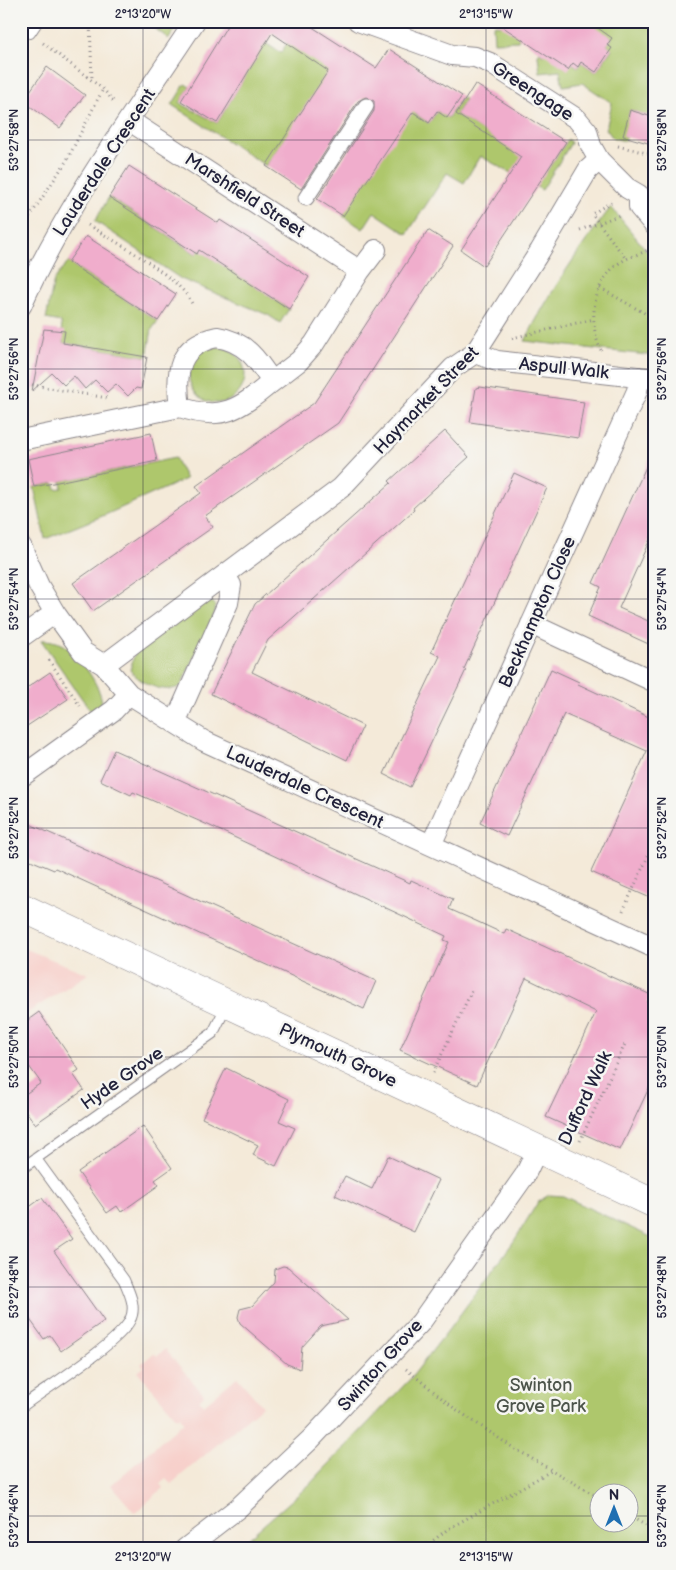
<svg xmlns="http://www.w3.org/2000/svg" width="676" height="1570" font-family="'Balsamiq Sans',sans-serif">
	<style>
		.built { fill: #f7d0cb }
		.green { fill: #aec76c; stroke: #687454; fill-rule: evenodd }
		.building { fill: #f0adcc }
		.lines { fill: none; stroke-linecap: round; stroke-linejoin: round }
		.service-casing { stroke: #8b868a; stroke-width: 12 }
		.pedestrian-casing { stroke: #8b868a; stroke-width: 17 }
		.minor-casing { stroke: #8b868a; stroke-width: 22 }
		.primary-casing { stroke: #8b868a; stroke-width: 29 }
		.path { stroke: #8b868a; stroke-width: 3; stroke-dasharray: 1 4; stroke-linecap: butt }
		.service { stroke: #fff; stroke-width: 10 }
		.pedestrian { stroke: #fff; stroke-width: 15 }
		.minor { stroke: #fff; stroke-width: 20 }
		.primary { stroke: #fff; stroke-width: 28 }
		.ticks { fill: none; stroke: #22223b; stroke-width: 1; stroke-opacity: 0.45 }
		.labels { text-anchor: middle; stroke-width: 5; stroke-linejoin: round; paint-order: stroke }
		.street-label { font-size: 18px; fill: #22223b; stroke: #f6f6f2 }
		.park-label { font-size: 18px; fill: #4c544a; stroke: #f6f6f2 }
		.neatline { fill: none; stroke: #22223b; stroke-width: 2 }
		.ticks-label { font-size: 12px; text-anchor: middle; fill: #22223b }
	</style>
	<rect width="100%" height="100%" fill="#f6f6f2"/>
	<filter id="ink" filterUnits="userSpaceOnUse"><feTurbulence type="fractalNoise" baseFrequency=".02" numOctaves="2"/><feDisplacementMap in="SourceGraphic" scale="10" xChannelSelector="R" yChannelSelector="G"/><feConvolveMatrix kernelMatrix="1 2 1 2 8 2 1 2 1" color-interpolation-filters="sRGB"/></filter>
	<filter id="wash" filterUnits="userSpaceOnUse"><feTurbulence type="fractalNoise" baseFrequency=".0096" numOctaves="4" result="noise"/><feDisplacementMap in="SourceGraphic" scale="20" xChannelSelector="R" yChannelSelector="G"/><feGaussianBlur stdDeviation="1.12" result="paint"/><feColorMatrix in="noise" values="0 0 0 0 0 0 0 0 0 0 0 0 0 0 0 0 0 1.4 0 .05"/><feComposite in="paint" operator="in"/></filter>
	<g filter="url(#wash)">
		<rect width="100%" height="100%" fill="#f4ead9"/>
		<path class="built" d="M21,947L88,974L21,1017Z
			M165,1349L204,1395L199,1400L204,1405L237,1377L262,1406L171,1484L166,1479L160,1484L163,1488L135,1513L111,1485L184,1422L180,1416L177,1418L138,1372L144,1367L141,1364L154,1353L157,1356Z"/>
		<path class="green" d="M145,21H180L169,39Z
			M502,21L525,28L518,41L494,42L493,26L494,24L499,26Z
			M585,21H655V71L650,88L655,89V93L648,116L630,110L625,141L613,138L606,129L612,103L582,83L563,86L560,71L540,73L538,55L539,52L544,55L548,49L578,67L581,62L596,72L612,49L607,45L612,38Z
			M265,43L281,53L287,43L422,102L415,114L429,123L437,111L448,118L462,97L465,99L456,114L546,172L568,139L571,143L542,190L480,156L464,183L447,173L407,234L374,212L363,229L343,216L377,107L360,96L301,114L266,166L172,105L185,84L190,87L180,103L217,123Z
			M109,197L196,254L200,250L289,309L280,323L268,315L181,279L95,221Z
			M611,207L655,261V356L525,341C549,293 579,249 611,207Z
			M68,262L158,321L152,329L147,357L63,343L61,322L46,319L54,280Z
			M189 375a28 28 0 1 1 56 0a28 28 0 1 1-56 0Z
			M175,458L186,479L105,515L45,539L34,487L54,483L56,489L62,488L61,481Z
			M204,600H210L215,605V612L181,686C165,695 141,684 130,670L135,652Z
			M41,640C49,640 56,641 64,645C78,654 102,687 102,704L92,713Z
			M549,1195L563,1196L655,1239V1549H236L309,1485L411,1378L453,1324L514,1241L538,1202ZM628,1492V1522H598V1492Z"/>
		<g id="blocks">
			<path class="building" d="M230,21H303L376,68L389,49L462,96L447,118L437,111L429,123L413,112L343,216L317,199L374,111V101L366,97L358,101L301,189L266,166L328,71L272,33L217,123L181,101Z
				M494,21H588L612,38L607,45L612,48L596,72L581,62L578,67L573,63L568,70Z
				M47,67L85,95L60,128L23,101Z
				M475,84L566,142L484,266L461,250L521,157L456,114Z
				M630,110L655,118V145L623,136Z
				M129,166L218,223L220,220L309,277L289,309L199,250L197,254L109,197Z
				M428,230L453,246L338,423L205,516L213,527L93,611L73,583L201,493L196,486L314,403Z
				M86,236L176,294L158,321L68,262Z
				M44,329L65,331L63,343L147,357L141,389L136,388L128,396L116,384L107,392L95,380L85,389L74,376L64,385L52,373L32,391Z
				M480,387L584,402L578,438L470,422L476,388Z
				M445,431L469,457L413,508L414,510L403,520L268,640L252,672L363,726L347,760L211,694L255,604L391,483L389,481Z
				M151,433L157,461L34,487L28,459Z
				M655,447V528L619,608L655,624V647L588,616L601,587L593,583Z
				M514,473L547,488L464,669L466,670L410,787L384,774L440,656L431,652Z
				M551,669L579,682L578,684L655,720V900L591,872L647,751L564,714L507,836L480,823Z
				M50,672L68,699L21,730V692Z
				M114,750L410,883L411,880L453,899L449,909L476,921L504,934L506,929L651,995L647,1003L655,1006V1075L620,1150L546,1117L596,1012L526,978L477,1085L400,1050L449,942L444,940L446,936L208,825L133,792L131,795L100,780Z
				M21,820L376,981L364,1009L55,868L54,870L21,856Z
				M39,1012L79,1070L73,1074L84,1090L35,1124L21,1104V1097L41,1083L21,1055V1025Z
				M226,1068L289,1099L279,1121L295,1128L276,1166L253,1155L258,1145L202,1118Z
				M143,1126L172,1168L155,1180L159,1185L121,1212L117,1206L107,1213L78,1172Z
				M388,1156L439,1180L414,1232L335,1195L345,1176L372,1189Z
				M42,1198L72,1239L54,1251L104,1321L61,1351L50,1335L44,1339L21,1307V1213Z
				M283,1266L288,1267L348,1320L321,1326L302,1347L300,1369L287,1364L240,1323L238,1317L240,1309L252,1306L274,1282L275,1269Z"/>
		</g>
	</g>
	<g filter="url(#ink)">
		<use href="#blocks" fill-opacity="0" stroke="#8b868a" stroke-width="1"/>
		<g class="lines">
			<g class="service-casing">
				<path id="service" d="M30,33L38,21
					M21,1169L213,1033L227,1005
					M21,1407C45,1389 119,1343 130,1320C137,1307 129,1292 124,1280L36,1159"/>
			</g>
			<g class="pedestrian-casing">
				<path id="pedestrian" d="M306,198L366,106"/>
			</g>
			<g class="minor-casing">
				<path id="minor" d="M358,21L452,55L475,57L490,63L577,119L587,131L591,146L599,160L627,188L639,195
					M130,121L360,271L314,344L299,361L272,382
					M639,195V207L655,226
					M360,271L376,250
					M21,306C66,204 134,114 195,21
					M217,337C245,341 258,360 272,382C239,409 222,422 180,407C175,372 178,345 217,337Z
					M475,353L497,361L655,379
					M21,440L180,407
					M21,546L39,586L55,613L83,652L104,665L129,694L204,741L655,948
					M531,624L655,682
					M21,637L55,613
					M104,665L341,488L453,368L475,353L540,251L588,170L599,160
					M175,723L228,603L231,585L225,576
					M21,777L114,710L129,694
					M431,845L637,391L639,377
					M185,1549L238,1508L311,1439L421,1322L525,1175L538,1148"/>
			</g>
			<g class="primary-casing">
				<path id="primary" d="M21,907L655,1204"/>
			</g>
			<path class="path" d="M90,21L92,80
				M43,43L103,89L115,103
				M618,146L655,155
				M611,202L592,214L626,259
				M88,225C114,241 182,278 192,304
				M21,230L67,160L103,89
				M580,230L620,215
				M600,288L655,319
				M512,338L594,319
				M601,350C587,322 593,279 621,262C630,256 641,254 650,249
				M27,384L107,398
				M49,660L80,706
				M623,911L655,841
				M433,1073L473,988
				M580,1141L625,1044
				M406,1369L454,1408L512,1447L598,1497
				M628,1515L655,1531
				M418,1549L431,1542
				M430,1549L431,1542L448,1529L551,1471"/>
			<use href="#service" class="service"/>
			<use href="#pedestrian" class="pedestrian"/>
			<use href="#minor" class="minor"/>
			<use href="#primary" class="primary"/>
		</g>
	</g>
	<path class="ticks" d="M143,21V1549M486,21V1549M21,140H655M21,369H655M21,599H655M21,828H655M21,1057H655M21,1287H655M21,1516H598M628,1516H655"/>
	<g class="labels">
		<g class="street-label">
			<text transform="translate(533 91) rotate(33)" y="6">Greengage</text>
			<text transform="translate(104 162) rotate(-57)" y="6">Lauderdale Crescent</text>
			<text transform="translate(245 195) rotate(33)" y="6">Marshfield Street</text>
			<text transform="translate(564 368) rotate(6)" y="6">Aspull Walk</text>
			<text transform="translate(426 400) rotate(-46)" y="6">Haymarket Street</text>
			<text transform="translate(537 612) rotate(-66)" y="6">Beckhampton Close</text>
			<text transform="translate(305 787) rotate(25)" y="6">Lauderdale Crescent</text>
			<text transform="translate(338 1055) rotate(25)" y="6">Plymouth Grove</text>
			<text transform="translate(122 1078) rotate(-35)" y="6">Hyde Grove</text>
			<text transform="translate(585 1098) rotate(-65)" y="6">Dufford Walk</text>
			<text transform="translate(380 1365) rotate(-48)" y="6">Swinton Grove</text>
		</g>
		<g class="park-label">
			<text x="541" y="1391">Swinton<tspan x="541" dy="21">Grove Park</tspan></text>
		</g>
	</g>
	<rect width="676" height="1570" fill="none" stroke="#f6f6f2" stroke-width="55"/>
	<g transform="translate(614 1508)"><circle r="24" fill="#f6f6f2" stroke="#a1a1a9"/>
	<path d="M0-4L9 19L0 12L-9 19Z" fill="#1f6fb2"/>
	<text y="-8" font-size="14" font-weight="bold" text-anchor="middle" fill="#22223b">N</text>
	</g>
	<rect x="28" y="28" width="620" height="1514" class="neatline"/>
	<g class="ticks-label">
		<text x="143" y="18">2°13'20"W</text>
		<text x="486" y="18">2°13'15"W</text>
		<text transform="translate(14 140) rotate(-90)" y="4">53°27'58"N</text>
		<text transform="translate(662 140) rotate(-90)" y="4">53°27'58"N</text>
		<text transform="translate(14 369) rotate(-90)" y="4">53°27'56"N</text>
		<text transform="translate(662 369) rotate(-90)" y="4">53°27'56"N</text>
		<text transform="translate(14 599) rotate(-90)" y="4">53°27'54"N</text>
		<text transform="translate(662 599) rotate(-90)" y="4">53°27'54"N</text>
		<text transform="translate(14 828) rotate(-90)" y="4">53°27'52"N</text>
		<text transform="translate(662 828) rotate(-90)" y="4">53°27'52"N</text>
		<text transform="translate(14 1057) rotate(-90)" y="4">53°27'50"N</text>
		<text transform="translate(662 1057) rotate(-90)" y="4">53°27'50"N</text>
		<text transform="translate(14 1287) rotate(-90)" y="4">53°27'48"N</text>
		<text transform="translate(662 1287) rotate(-90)" y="4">53°27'48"N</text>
		<text transform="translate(14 1516) rotate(-90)" y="4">53°27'46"N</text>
		<text transform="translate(662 1516) rotate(-90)" y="4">53°27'46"N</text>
		<text x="143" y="1561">2°13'20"W</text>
		<text x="486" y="1561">2°13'15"W</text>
	</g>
</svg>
